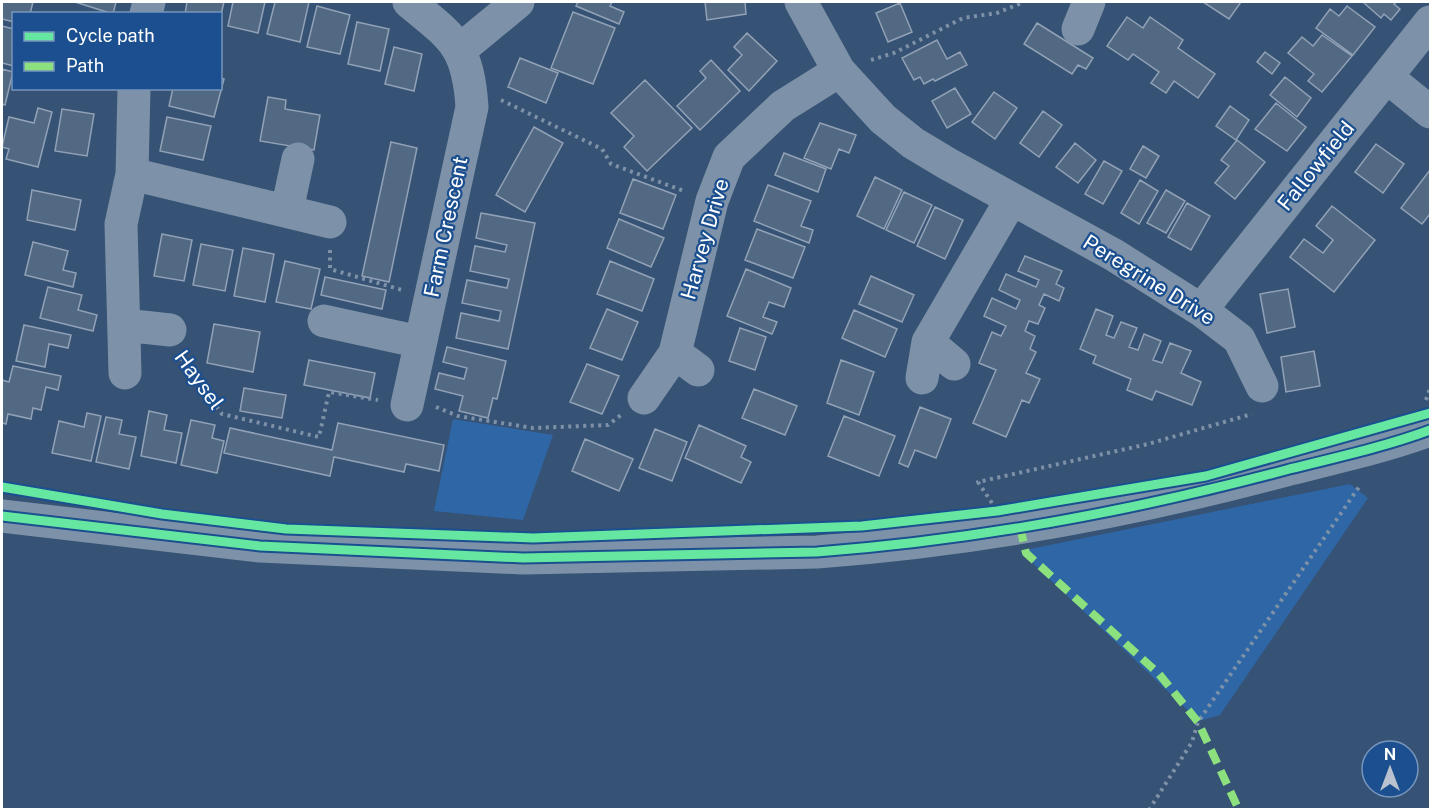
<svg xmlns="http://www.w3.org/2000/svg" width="1432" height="811" font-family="'Public Sans',sans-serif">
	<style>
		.green { fill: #2f66a5 }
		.building { fill: #526984; stroke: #92a2b6; stroke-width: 1.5 }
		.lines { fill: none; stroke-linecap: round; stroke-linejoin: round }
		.path { stroke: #7d92a8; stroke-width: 4; stroke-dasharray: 3 4.5; stroke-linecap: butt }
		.minor { stroke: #7d92a8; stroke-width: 33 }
		.quiet { stroke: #8de07e; stroke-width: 8; stroke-dasharray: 15 8; stroke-linecap: butt }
		.cycleway-casing { stroke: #1b4f8f; stroke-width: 13 }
		.cycleway { stroke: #66e7a1; stroke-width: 9 }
		.labels { text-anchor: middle; stroke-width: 4.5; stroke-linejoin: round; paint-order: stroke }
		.street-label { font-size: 21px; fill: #fff; stroke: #1b4f8f }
	</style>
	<rect width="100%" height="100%" fill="#365274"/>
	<path class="green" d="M453,419L553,435L523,520L434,511Z
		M1350,484L1368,498L1220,715L1199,721L1020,551Z"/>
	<path class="building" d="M2,2H33L30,14H14V22L2,19Z
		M75,2H116L113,14Z
		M187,2H224L220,19V14H185Z
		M233,2H265L258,33L228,26Z
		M275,2H309L300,42L267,34Z
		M578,2H612L610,6L624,12L619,24L576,6Z
		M705,2H745L746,14L707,20Z
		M1203,2H1241L1229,19Z
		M1366,2H1397L1394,4L1400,9L1391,20L1384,14L1381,18L1364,3Z
		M900,3L912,32L888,42L876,13Z
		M317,6L350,15L340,54L307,47Z
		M1347,6L1375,27L1353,55L1316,28L1330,9L1339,16Z
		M573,12L615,28L593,84L551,68Z
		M1127,17L1143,28L1150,17L1183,40L1178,48L1215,74L1198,98L1174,81L1166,93L1151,83L1159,72L1133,54L1128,60L1107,46Z
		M357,22L389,29L380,71L348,64Z
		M1037,23L1093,58L1086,69L1078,65L1072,74L1024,44Z
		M2,26L14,29V66L2,63Z
		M747,33L777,61L749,91L728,70L742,55L734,47Z
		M1322,35L1352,56L1322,92L1308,81L1314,74L1288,53L1302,37L1313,46Z
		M937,40L947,59L960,52L967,65L935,81L933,79L924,84L920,77L914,80L902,58Z
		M394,47L422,54L414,91L385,84Z
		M1265,52L1280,63L1272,74L1257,62Z
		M520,58L558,73L546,103L508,87Z
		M711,60L740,91L700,130L677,106L706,78L700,71Z
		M2,69L13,72L5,105L2,104Z
		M1285,77L1311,98L1297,117L1270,95Z
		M220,78L224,79L214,117L169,106L173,88H220Z
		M645,80L692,128L647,171L624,147L634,136L611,113Z
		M955,88L971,114L947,128L932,101Z
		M994,92L1017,108L995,139L972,122Z
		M268,97L286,100L285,109L320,115L314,150L260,141Z
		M1276,103L1306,127L1287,151L1255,129Z
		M1230,106L1249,120L1236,140L1216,126Z
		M38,108L52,112L38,167L6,159L9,149L2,147L9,117L34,123Z
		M62,109L94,114L87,156L55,151Z
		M1043,111L1062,125L1039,157L1020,143Z
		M167,117L211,126L203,160L160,151Z
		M820,123L856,135L849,153L839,149L831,169L804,158Z
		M534,127L563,143L525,212L496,195Z
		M1237,140L1265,162L1235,199L1215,183L1229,166L1221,160Z
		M391,142L417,148L389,282L362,276Z
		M1075,143L1096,160L1078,183L1056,167Z
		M1376,144L1404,164L1383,193L1355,172Z
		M1143,146L1159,156L1146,178L1130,169Z
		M784,153L826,169L818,192L775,175Z
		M1104,161L1122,171L1103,204L1085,194Z
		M1430,170V214L1422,224L1401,208Z
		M875,177L902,190L884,229L857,216Z
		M633,179L676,195L663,229L620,213Z
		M1140,180L1158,191L1139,224L1121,213Z
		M768,185L811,201L801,226L813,230L809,243L754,221Z
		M32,190L81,200L75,230L27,220Z
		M1166,190L1185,201L1166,233L1147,223Z
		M904,192L932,205L914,243L886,230Z
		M1187,203L1210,216L1191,250L1168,237Z
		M1332,206L1375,240L1334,292L1290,257L1304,239L1323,253L1333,240L1316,226Z
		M935,207L963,220L945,259L917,246Z
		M481,213L535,223L508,349L456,338L461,313L499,321L501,311L462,303L467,280L507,288L509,279L470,271L475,246L505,252L507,245L476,238Z
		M619,219L664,238L651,267L607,248Z
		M757,229L805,247L793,278L745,260Z
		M162,234L192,240L184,281L154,276Z
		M33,242L68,251L63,270L76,273L73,287L25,275Z
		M201,244L233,250L225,291L193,285Z
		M243,248L274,254L265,302L234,296Z
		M1025,256L1062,271L1056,284L1064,288L1059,301L1044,294L1039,305L1045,308L1038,324L1029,321L1025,331L1035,336L1030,349L1036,352L1026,373L1040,379L1029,403L1022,400L1006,437L973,423L996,370L979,363L992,332L1001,336L1006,326L984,316L992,298L1016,309L1020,300L999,290L1006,274L1036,287L1039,280L1018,271Z
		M285,261L320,269L311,309L276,302Z
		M610,261L654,279L642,311L597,294Z
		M746,269L791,288L784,307L769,302L763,317L777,322L772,334L727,316Z
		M871,276L914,295L902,322L859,304Z
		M325,277L386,290L382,309L321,295Z
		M48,287L82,295L78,310L97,315L93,331L40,318Z
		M1288,289L1295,327L1267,333L1260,294Z
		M607,309L638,322L622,360L590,348Z
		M1096,309L1113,316L1106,335L1114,338L1121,322L1137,328L1129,347L1138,350L1144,334L1161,341L1153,360L1162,363L1170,343L1191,351L1181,373L1201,382L1192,405L1156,391L1152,400L1127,390L1131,379L1093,363L1096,356L1080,349Z
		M854,310L897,329L885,357L842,338Z
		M214,324L260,332L253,372L207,363Z
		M24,325L71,335L68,348L49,344L45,367L16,361Z
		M740,328L766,337L755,370L729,361Z
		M447,347L506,361L497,399L493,398L488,418L459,411L463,396L435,389L439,373L464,379L467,368L443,362Z
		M1314,351L1320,386L1286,392L1281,357Z
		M309,360L375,373L370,398L304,385Z
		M841,360L874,372L859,415L827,403Z
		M587,364L619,376L602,414L570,402Z
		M13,366L61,376L58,390L46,387L41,410L33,408L31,419L8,414L6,424L2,423V380L9,382Z
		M244,388L286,395L282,418L240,411Z
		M754,389L797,406L785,435L742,418Z
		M920,407L951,419L936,458L915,450L908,467L899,463Z
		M149,411L167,415L164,430L182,433L176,463L141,456Z
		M87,413L101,416L91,461L52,453L59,421L84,427Z
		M844,416L895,436L879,476L828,456Z
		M106,417L122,420L119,434L136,437L129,469L96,462Z
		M191,420L215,425L212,438L224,441L217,473L181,465Z
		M338,423L444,445L439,471L406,464L404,472L334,457L330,476L224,453L230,428L332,450Z
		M699,425L746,446L741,457L751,462L741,483L685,458Z
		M655,429L687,442L672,481L639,468Z
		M585,439L633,459L619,491L572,471Z"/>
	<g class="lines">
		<path class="path" d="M871,60L894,53L963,18L997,13L1024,2
			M501,100L602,149L611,164L684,191
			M330,250V269L402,290
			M181,358L222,414L319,437L329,392L378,400
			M1426,400L1430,388
			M436,407L458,416L533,428L608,425L621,415
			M992,503L978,482L1148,444L1252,414
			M1149,810L1192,742L1198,722L1361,484"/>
		<path class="minor" d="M801,2L839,71L883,119L913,143L948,164L1114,255L1201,310L1239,339L1262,386
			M146,14L149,2
			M1078,29L1089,2
			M461,49L518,2
			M1388,78L1430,112
			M132,174L330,222
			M287,210L298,159
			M1201,310L1430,22
			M324,321L420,342
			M124,325L170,330
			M928,342L954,364
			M675,353L698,370
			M125,373L121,224L132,174L134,88
			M922,378L928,342L1011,200
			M644,398L675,353L712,201L729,157L783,106L839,71
			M407,405L472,107C468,46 453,38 409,2
			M2,516L260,546L523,558L817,552C975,540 1133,511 1286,470C1334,458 1384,447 1430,430"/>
		<path class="quiet" d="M1020,527L1026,553L1159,674L1198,722L1239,810"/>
		<g class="cycleway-casing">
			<path id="cycleway" d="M2,487L162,514L286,529L533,538L862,526L997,511L1206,476L1430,413
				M2,516L260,546L523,558L817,552C975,540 1133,511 1286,470C1334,458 1384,447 1430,430"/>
		</g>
		<use href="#cycleway" class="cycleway"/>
	</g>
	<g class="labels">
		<g class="street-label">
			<text transform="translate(1316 166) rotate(-51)" y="7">Fallowfield</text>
			<text transform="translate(446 227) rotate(-78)" y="7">Farm Crescent</text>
			<text transform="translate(705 239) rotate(-74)" y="7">Harvey Drive</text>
			<text transform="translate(1149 280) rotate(32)" y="7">Peregrine Drive</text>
			<text transform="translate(199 380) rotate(54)" y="7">Haysel</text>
		</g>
	</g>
	<rect width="1432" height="811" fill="none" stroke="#ffffff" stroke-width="6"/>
	<rect x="12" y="12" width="210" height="78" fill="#1b4f8f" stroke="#7695bc" stroke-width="1.5"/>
	<rect x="24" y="32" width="30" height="9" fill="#66e7a1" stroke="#7695bc" stroke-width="1.5"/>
	<text x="66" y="42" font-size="18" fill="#ffffff">Cycle path</text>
	<rect x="24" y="62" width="30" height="9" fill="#8de07e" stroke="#7695bc" stroke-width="1.5"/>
	<text x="66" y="72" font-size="18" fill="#ffffff">Path</text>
	<g transform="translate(1390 769)"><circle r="28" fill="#1b4f8f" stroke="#7695bc" stroke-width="1.5"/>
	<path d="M0-4.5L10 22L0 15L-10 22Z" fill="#b9c2ce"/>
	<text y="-9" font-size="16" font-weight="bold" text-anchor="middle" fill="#ffffff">N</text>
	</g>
</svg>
